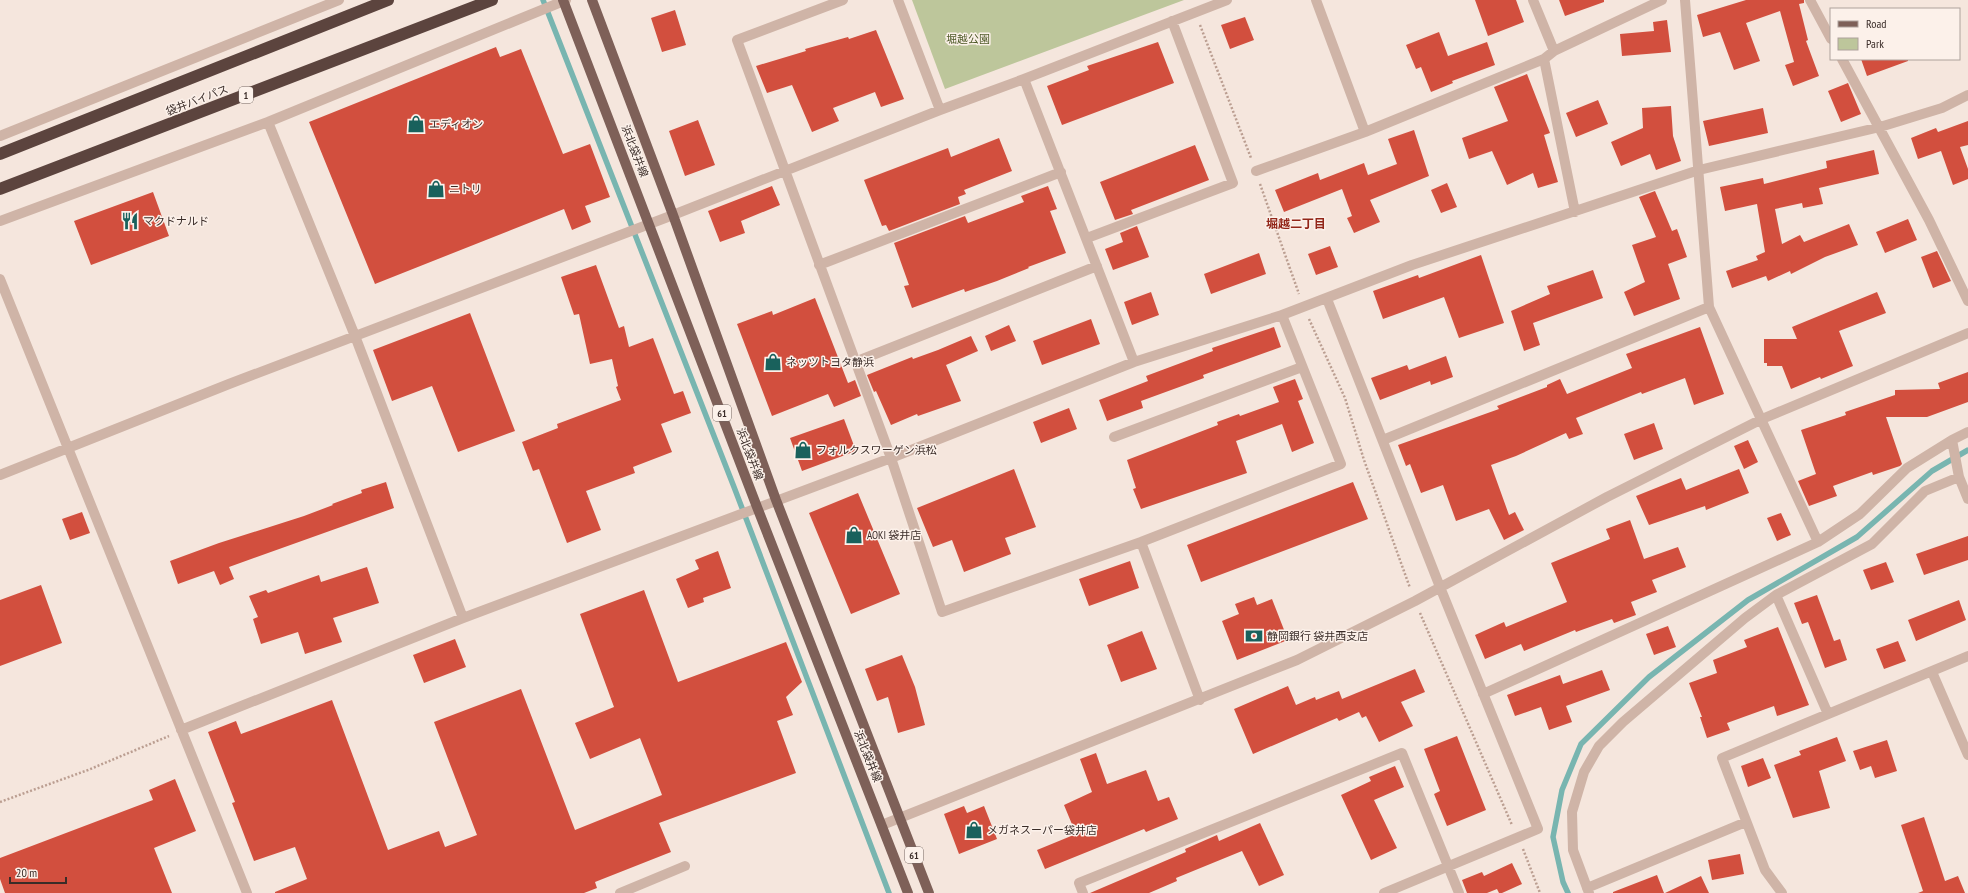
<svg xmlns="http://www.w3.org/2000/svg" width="1968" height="893" font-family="'PT Sans Narrow','Noto Sans JP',sans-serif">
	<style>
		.green { fill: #bdc69b }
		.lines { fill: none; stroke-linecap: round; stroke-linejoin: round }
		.stream { stroke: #78b5b0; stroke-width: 5.5 }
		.building { fill: #d24f3e }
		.path { stroke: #bb9e91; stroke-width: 2.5; stroke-dasharray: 2 2; stroke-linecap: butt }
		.minor { stroke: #cfb4a7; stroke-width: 10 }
		.major { stroke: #7e6058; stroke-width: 10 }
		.highway { stroke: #5c443e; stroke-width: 12 }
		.labels { text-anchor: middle; stroke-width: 3; stroke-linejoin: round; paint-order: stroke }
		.shield { fill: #fcf1ea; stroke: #746762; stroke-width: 1 }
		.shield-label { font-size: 10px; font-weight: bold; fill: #3a2c28 }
		.park-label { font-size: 11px; fill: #4f5b29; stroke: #fcf1ea }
		.street-label { font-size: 11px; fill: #3a2c28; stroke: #fcf1ea }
		.poi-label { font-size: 11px; fill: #3a2c28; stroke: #fcf1ea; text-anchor: start }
		.neighbourhood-label { font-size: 12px; font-weight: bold; fill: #922619; stroke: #fcf1ea }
	</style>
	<rect width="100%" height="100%" fill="#f5e6dd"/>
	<path class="green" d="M912,0H1184L945,89Z"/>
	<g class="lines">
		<path class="stream" d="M543,0L734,487L889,893
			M1568,893L1563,882L1553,837L1562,790L1581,744L1649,677L1748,600L1857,537L1932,471L1968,450"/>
	</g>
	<path class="building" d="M1475,0H1516L1524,22L1488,36Z
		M1559,0H1604V2L1565,16Z
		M1746,0H1804V3L1799,4L1808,40L1806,41L1819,76L1793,86L1785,65L1794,62L1780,11L1746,23L1760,61L1734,70L1720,32L1703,37L1697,15Z
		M675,10L686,45L662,52L651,18Z
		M1245,17L1254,40L1230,49L1221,25Z
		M1667,20L1671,52L1622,56L1620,34L1654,31L1653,22Z
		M876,30L904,99L881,107L875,92L833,108L839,121L812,132L792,85L767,93L756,66L806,51L805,49L848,37L849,39Z
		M1439,32L1448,56L1487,42L1495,65L1452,81L1453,83L1431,92L1421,67L1416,69L1406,45Z
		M1158,42L1174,83L1062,125L1047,86L1089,70L1087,66Z
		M496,47L500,57L521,49L563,154L590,144L610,197L585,206L591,222L572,230L564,209L375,284L309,122Z
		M1861,59H1908V61L1867,76Z
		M1527,74L1550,133L1544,135L1558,182L1538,188L1533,173L1507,185L1492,151L1469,159L1462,138L1508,121L1494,87Z
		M1848,83L1861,114L1841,122L1828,91Z
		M1598,100L1608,124L1576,137L1566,113Z
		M1671,106L1673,136L1681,161L1656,170L1650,154L1621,166L1611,142L1643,128L1642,108Z
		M1763,108L1768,133L1709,146L1703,121Z
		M698,120L715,165L685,176L669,131Z
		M1968,121V145L1960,147L1968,169V179L1953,185L1941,151L1918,159L1911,138L1936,128L1938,132Z
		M1414,130L1429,176L1370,200L1380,222L1354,233L1347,218L1352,216L1342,189L1284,212L1275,190L1318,173L1320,180L1364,163L1368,175L1397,164L1388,139Z
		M999,138L1012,171L964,190L966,194L958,197L960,204L889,231L886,225L882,226L864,180L948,148L951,157Z
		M1195,145L1209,180L1131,210L1133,214L1115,220L1100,182Z
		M1874,150L1879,174L1819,188L1823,204L1803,208L1802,203L1775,209L1782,244L1800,235L1804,242L1849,224L1858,245L1825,257L1791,274L1790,271L1768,281L1766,276L1732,288L1726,271L1758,260L1756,256L1765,252L1757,204L1725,211L1720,187L1763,178L1764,184L1827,168L1826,161Z
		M1447,183L1457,207L1441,213L1431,190Z
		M772,186L780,205L741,221L745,233L720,242L708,211Z
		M1048,186L1057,209L1050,211L1066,253L1028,267L1029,268L997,281L965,292L964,289L912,308L904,286L909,285L894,243L965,216L968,223L1024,202L1021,196Z
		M1655,191L1672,231L1677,229L1687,257L1668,264L1680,299L1634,316L1624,292L1645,282L1632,245L1656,237L1639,197Z
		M153,192L169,236L91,265L74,221Z
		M1908,219L1917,240L1885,253L1876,232Z
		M1137,226L1149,257L1113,270L1105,249L1123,242L1120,233Z
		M1330,246L1338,267L1316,275L1308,254Z
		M1937,251L1951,281L1933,288L1921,257Z
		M1259,253L1266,274L1211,294L1204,274Z
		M1481,255L1504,323L1459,338L1444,297L1383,319L1373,291L1418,275L1419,278Z
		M596,265L619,328L624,326L629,347L653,338L674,394L683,391L691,413L661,424L672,452L633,467L635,473L586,491L601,530L567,543L539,469L533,471L522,442L558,428L557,424L621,400L616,387L618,386L612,359L590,364L579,314L574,315L561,277Z
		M1593,270L1603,298L1533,323L1540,345L1524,351L1511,311L1550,294L1547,286Z
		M1151,292L1159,315L1132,325L1124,302Z
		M1877,292L1886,313L1839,331L1853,366L1821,379L1820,377L1791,389L1782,366H1767V363H1764V339H1797L1792,327Z
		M815,298L848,383L855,380L861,396L834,407L828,394L772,416L737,324L772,311L773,315Z
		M470,313L515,431L458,452L432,386L392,401L373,350Z
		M1091,319L1100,344L1042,365L1033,341Z
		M1009,325L1016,341L991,351L985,336Z
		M1274,327L1281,347L1203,375L1204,378L1141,401L1143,408L1107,421L1099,400L1148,381L1146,376L1213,351L1212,348Z
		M1700,327L1724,394L1694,405L1685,378L1642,394L1641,392L1576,418L1583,434L1569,439L1566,433L1516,456L1491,465L1509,515L1515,512L1524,530L1504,540L1489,509L1456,521L1443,485L1421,493L1410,464L1406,466L1398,445L1499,409L1497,406L1547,387V385L1560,379L1567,394L1632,368L1626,354Z
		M971,336L978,351L946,365L961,401L918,416L917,414L891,425L876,391L874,392L867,375L912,357L913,359L938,350Z
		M1446,356L1453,377L1431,385L1430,381L1380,400L1371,378L1407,365L1409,370Z
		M1968,372V402L1927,417H1886L1902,464L1900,466L1873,475L1872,472L1833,486L1837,496L1809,506L1798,481L1816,474L1801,430L1846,415L1845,412L1895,395V390L1940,389L1938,383Z
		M1295,379L1303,399L1298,401L1314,443L1292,452L1282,424L1236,441L1247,473L1141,509L1133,489L1136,488L1127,460L1218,425L1217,422L1239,414L1240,416L1279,402L1273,387Z
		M1069,408L1077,429L1041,443L1033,422Z
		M844,419L856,451L802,471L790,438Z
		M1654,423L1663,449L1634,460L1624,434Z
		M1748,440L1758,462L1744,469L1734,446Z
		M1014,469L1036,527L1005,538L1011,554L964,572L952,540L933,547L917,508Z
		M1739,469L1749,493L1706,510L1705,506L1649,525L1636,496L1681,478L1686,490Z
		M386,482L394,508L229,567L234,579L220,585L214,571L178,584L170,561L219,543L304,516L333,505L332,504L362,493L361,490Z
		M1353,482L1368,519L1201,582L1187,545Z
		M858,493L900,594L851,614L809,513Z
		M82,512L90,533L70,540L62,519Z
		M1781,513L1791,535L1777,541L1767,518Z
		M1630,520L1644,559L1678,547L1686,567L1652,580L1657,592L1631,602L1636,615L1614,623L1612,619L1576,632L1575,630L1524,651L1521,644L1485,659L1475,635L1504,622L1506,627L1567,602L1551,563L1610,539L1606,529Z
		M1968,536V560L1924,575L1916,554Z
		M718,551L731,588L703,598L704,602L688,608L676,579L699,569L695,560Z
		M1130,561L1139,588L1089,606L1079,579Z
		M1886,562L1894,582L1871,590L1863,570Z
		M367,567L379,603L333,618L342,642L305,654L298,632L261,644L253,619L258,617L249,596L266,590L268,593L319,575L321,582Z
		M41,585L62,643L0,666V600Z
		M644,590L678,682L786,642L802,682L786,697L793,715L777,721L796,773L659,823L671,852L595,882L597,888L584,893H275V892L307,879L295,847L254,861L232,803L235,802L208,732L236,721L241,734L332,700L388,850L439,831L445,847L477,835L434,722L521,689L575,830L662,795L640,738L590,759L575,723L614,707L580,614Z
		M1817,595L1834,641L1840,639L1847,660L1825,668L1808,622L1802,624L1794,603Z
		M1254,597L1257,605L1272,599L1288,640L1237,660L1222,621L1239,614L1235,604Z
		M1959,600L1966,620L1916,641L1908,620Z
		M1668,626L1676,647L1654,655L1646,634Z
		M1778,627L1809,705L1777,716L1774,706L1727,723L1730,730L1707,738L1700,717H1702L1689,683L1717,673L1713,660L1747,647L1744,640Z
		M1142,631L1157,669L1121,682L1107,645Z
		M455,639L466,667L424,683L413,655Z
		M1898,641L1906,661L1884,669L1876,649Z
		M902,655L915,687L925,725L898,733L888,697L877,701L865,669Z
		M1415,669L1425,692L1401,702L1413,726L1379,742L1366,716L1362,718L1359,712L1339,721L1337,718L1253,754L1234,709L1288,686L1296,705L1315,697L1316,700L1339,691L1342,699Z
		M1602,670L1610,690L1566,706L1572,722L1549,730L1541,707L1515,716L1507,695L1560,675L1563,684Z
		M1457,736L1486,810L1447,826L1434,794L1440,791L1424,749Z
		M1837,737L1846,761L1819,771L1830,808L1793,818L1774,765L1801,755L1799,751Z
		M1887,740L1897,771L1875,778L1871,766L1860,770L1853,751Z
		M1096,753L1107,784L1146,770L1158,801L1169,797L1178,819L1146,832L1144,829L1045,869L1037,850L1076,834L1064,805L1092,792L1080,759Z
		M1763,758L1771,778L1748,787L1741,766Z
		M1395,766L1404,787L1374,800L1397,848L1371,860L1341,795L1371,781L1369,777Z
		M175,779L196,831L154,848L172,893H5L0,879V858L153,800L149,790Z
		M964,806L967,813L984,806L997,839L959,854L944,814Z
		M1924,817L1945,881L1958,876L1965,893H1918L1923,891L1901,825Z
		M1260,823L1284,875L1259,886L1242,851L1176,878L1177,881L1149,893H1090L1186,852L1185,849L1217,835L1219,841Z
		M1740,854L1744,874L1712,880L1708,860Z
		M1512,863L1522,884L1502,893H1499L1497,889L1487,893H1467L1462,880L1482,872L1484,876Z
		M1657,875L1664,893H1613V892Z
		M1701,876L1709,893H1665Z"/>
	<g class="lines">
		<path class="path" d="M1200,25L1251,158
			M1260,184L1299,294
			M1309,319L1345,398L1364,460L1410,588
			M1420,613L1512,825
			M0,802L88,770L169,736
			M1523,849L1540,893"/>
		<path class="minor" d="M843,0L737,40L891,458L942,612L1141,542L1341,464L1282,315
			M898,0L940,110
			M1316,0L1365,132
			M1533,0L1554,51
			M1685,0L1709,307L1818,542
			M1810,0L1831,39
			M1544,59L1575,212
			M1842,59L1929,220L1968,301
			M1024,79L1134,362
			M268,122L355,336L463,618
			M0,136L339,0
			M1256,171L1365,132L1544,59L1554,51L1662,0
			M0,221L268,122L566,0
			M1087,238L1233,183L1172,21
			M819,265L1061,172
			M0,279L247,893
			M1327,299L1440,587L1538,829L1384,893
			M855,362L1097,266
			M1114,437L1302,367
			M1383,440L1709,307
			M1952,440L1959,477L1968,499
			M0,475L229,384L673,215L940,110L1024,79L1227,0
			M1141,542L1200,700
			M1932,672L1968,755
			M1483,694L1818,542L1860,514L1907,468L1952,440L1968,432
			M1828,714L1776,595L1872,544L1925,491L1959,477
			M181,730L463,618L891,458L1134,362L1282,315L1412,265L1699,170L1880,127L1942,108L1968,95
			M882,825L1297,660L1415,601L1607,497L1762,419L1968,333
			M1587,888L1746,822
			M620,893L685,866
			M1083,893L1079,883L1402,753L1459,893
			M1589,893L1573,850L1572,812L1584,772L1599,746L1623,722L1745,618L1776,595
			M1782,893L1765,870L1722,758L1968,656"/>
		<path class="major" d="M563,0L757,507L908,893
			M592,0L673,215L776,500L929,893"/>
		<path class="highway" d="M0,154L388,0
			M0,189L492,0"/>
	</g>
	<defs>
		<g id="shop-bare" transform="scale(1.38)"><path d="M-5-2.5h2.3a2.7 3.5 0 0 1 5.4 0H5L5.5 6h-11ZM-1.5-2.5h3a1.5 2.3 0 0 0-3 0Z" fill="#19615c" stroke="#fcf1ea" stroke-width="2.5" paint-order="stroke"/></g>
		<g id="restaurant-bare" transform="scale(1.38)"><path d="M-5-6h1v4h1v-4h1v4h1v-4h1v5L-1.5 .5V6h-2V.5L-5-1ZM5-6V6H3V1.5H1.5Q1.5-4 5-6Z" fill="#19615c" stroke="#fcf1ea" stroke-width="2.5" paint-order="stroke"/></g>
		<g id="bank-bare" transform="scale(1.38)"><path d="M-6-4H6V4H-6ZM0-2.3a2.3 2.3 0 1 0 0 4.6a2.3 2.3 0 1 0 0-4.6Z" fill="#19615c" stroke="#fcf1ea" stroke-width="2.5" paint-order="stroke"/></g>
	</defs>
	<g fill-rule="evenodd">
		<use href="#shop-bare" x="416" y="124"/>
		<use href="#shop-bare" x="436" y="189"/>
		<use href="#restaurant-bare" x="130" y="221"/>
		<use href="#shop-bare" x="773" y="362"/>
		<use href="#shop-bare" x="803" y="450"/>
		<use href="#shop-bare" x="854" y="535"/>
		<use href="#bank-bare" x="1254" y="636"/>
		<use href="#shop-bare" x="974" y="830"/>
	</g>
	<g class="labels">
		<g class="shield">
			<rect x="239" y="87" width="14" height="16" rx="3"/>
			<rect x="713" y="405" width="18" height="16" rx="3"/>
			<rect x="905" y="847" width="18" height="16" rx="3"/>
		</g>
		<g class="shield-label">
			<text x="246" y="99">1</text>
			<text x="722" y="417">61</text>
			<text x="914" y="859">61</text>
		</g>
		<g class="park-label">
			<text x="968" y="43">堀越公園</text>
		</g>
		<g class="street-label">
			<text transform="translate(197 100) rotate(-21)" y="4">袋井バイパス</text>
			<text transform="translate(635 151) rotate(69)" y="4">浜北袋井線</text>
			<text transform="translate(750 454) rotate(69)" y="4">浜北袋井線</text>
			<text transform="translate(868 756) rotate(68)" y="4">浜北袋井線</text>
		</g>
		<g class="poi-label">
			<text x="429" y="128">エディオン</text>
			<text x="449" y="193">ニトリ</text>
			<text x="143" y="225">マクドナルド</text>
			<text x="786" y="366">ネッツトヨタ静浜</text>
			<text x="816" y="454">フォルクスワーゲン浜松</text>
			<text x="867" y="539">AOKI 袋井店</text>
			<text x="1267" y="640">静岡銀行 袋井西支店</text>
			<text x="987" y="834">メガネスーパー袋井店</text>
		</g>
		<g class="neighbourhood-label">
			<text x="1296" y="228">堀越二丁目</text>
		</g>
	</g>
	<rect x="1830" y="8" width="130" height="52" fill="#fcf1ea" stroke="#aea29c"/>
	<rect x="1838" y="21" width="20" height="6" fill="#7e6058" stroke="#aea29c"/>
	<text x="1866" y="28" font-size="12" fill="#3a2c28">Road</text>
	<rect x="1838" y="38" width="20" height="12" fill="#bdc69b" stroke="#aea29c"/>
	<text x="1866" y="48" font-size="12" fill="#3a2c28">Park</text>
	<path d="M10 877v6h56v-6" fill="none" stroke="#3a2c28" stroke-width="2"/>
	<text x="16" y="877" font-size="12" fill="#3a2c28" stroke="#fcf1ea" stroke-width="3" paint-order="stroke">20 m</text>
</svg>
